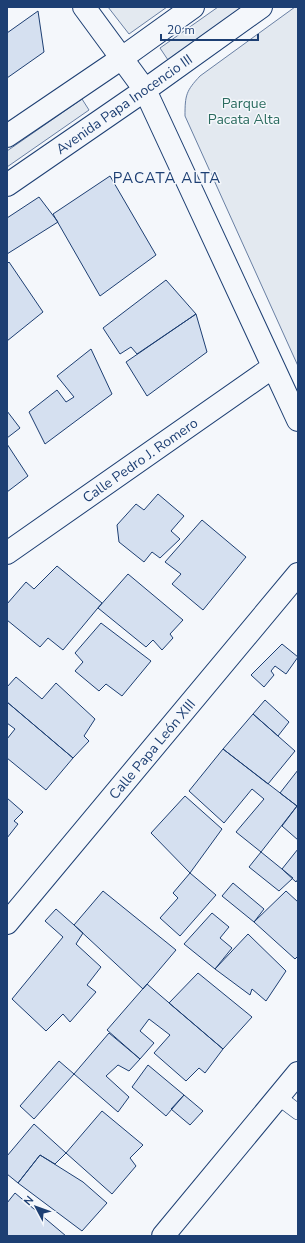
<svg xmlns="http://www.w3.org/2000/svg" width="305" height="1243" font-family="'Nunito Sans',sans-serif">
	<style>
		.green { fill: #e3e9f0; stroke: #687fa3 }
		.building { fill: #d5e0f0; stroke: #1d3f73 }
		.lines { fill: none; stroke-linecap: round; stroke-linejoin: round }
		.service-casing { stroke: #1d3f73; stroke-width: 16 }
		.minor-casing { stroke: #1d3f73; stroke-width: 24 }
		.tertiary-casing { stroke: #1d3f73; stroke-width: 24 }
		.service { stroke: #f4f7fb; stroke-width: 15 }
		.minor { stroke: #f4f7fb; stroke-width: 22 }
		.tertiary { stroke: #f4f7fb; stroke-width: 22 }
		.labels { text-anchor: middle; stroke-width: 3; stroke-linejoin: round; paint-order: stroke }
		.park-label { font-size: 14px; fill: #2c6c60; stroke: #f4f7fb }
		.street-label { font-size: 14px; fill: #1d3f73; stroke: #f4f7fb }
		.neighbourhood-label { font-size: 15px; letter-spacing: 1px; fill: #1d3f73; stroke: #f4f7fb }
	</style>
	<rect width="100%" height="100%" fill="#f4f7fb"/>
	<path class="green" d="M108,7H167L129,34Z
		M218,7H242L168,60L160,48Z
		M295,7H298V366L185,116C185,95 186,91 200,76Z
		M82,99L89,110L7,167V151Z"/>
	<path class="building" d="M38,11L44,52L7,78V33Z
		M110,176L156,255L100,296L53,214Z
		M39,197L58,222L7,254V218Z
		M9,262L43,312L7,341V264Z
		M166,280L196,314L137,354L131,347L120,354L103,328Z
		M196,314L207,352L147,396L126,362Z
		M91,349L112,394L45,444L29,412L57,390L66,402L74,397L57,376Z
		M7,411L20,428L7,438Z
		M7,444L28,476L7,492Z
		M158,494L184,516L171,531L180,539L160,558L152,552L144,562L119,542L117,525L136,504L144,510Z
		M202,520L246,557L203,610L172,584L181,574L165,562Z
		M57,566L102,603L63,650L48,638L40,647L7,620V604L26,582L34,589Z
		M128,574L183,620L170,634L173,638L162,650L153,640L146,647L98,608Z
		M101,623L151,661L122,696L106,684L99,691L75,671L83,662L75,653Z
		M282,644L298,657L286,674L275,666L271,671L274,675L264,687L251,675Z
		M16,677L42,699L56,683L95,719L84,736L89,741L73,758L7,702V687Z
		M265,700L289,722L278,736L253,714Z
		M7,702L73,758L46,790L7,758V739L15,729L7,723Z
		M253,714L295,751L268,784L223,749Z
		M223,749L297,806L261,852L236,832L264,799L252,789L224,823L189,791Z
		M298,770V804L297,806L280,793Z
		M185,796L222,829L190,873L151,833Z
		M7,798L23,812L14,821L18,824L7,838Z
		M297,806L298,807V840L282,826Z
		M298,849V879L296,882L282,869Z
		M261,852L293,878L279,891L249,867Z
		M190,873L216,895L180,936L160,918L178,898L173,893Z
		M233,883L264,909L254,922L222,896Z
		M103,891L176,950L143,989L74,925Z
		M286,891L298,902V956L295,959L254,922Z
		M56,909L83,933L76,944L101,967L87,985L96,992L70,1022L63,1014L46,1031L12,999L63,937L45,921Z
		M212,913L229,927L220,938L232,948L215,969L184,944Z
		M248,934L286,971L266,1001L252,989L250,995L215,969Z
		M198,973L252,1017L223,1049L169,1003Z
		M147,984L223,1049L205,1073L199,1068L186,1081L154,1053L170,1035L149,1019L140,1031L154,1043L140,1059L107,1030Z
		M109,1033L140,1059L129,1071L118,1065L106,1076L129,1097L118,1112L74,1074Z
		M59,1061L74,1074L34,1119L20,1106Z
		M148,1065L184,1095L166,1116L132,1087Z
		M184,1095L203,1111L190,1125L171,1109Z
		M102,1111L143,1145L130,1158L136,1166L112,1194L66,1153Z
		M34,1124L66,1153L55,1164L40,1155L18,1183L7,1174V1156Z
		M40,1155L83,1182L107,1203L82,1231L18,1183Z
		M15,1193L66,1236H7V1203Z"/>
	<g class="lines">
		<g class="service-casing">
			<path id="service" d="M278,1097L298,1112"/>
		</g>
		<g class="minor-casing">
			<path id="minor" d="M84,7L145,90L298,420
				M7,136L122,58L193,7
				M7,185L145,90L261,7
				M7,553L273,367
				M163,1236L298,1073"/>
		</g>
		<g class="tertiary-casing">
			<path id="tertiary" d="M7,923L298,574"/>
		</g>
		<use href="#service" class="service"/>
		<use href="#minor" class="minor"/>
		<use href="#tertiary" class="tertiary"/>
	</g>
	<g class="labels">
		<g class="park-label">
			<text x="244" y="108">Parque<tspan x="244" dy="16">Pacata Alta</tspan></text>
		</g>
		<g class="street-label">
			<text transform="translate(124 104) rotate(-35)" y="5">Avenida Papa Inocencio III</text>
			<text transform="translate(140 460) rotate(-35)" y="5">Calle Pedro J. Romero</text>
			<text transform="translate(152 749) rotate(-50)" y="5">Calle Papa León XIII</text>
		</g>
		<g class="neighbourhood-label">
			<text x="167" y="183">PACATA ALTA</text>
		</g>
	</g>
	<rect width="305" height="1243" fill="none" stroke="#1d3f73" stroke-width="16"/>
	<g transform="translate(36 1207) rotate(311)" stroke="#f4f7fb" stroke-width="3" paint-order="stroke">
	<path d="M0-3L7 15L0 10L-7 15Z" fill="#1d3f73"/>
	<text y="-6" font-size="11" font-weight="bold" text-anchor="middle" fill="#1d3f73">N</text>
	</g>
	<path d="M161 34v6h97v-6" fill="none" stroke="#1d3f73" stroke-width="2"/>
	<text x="167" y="34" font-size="12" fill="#1d3f73" stroke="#f4f7fb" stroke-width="3" paint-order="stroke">20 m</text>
</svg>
